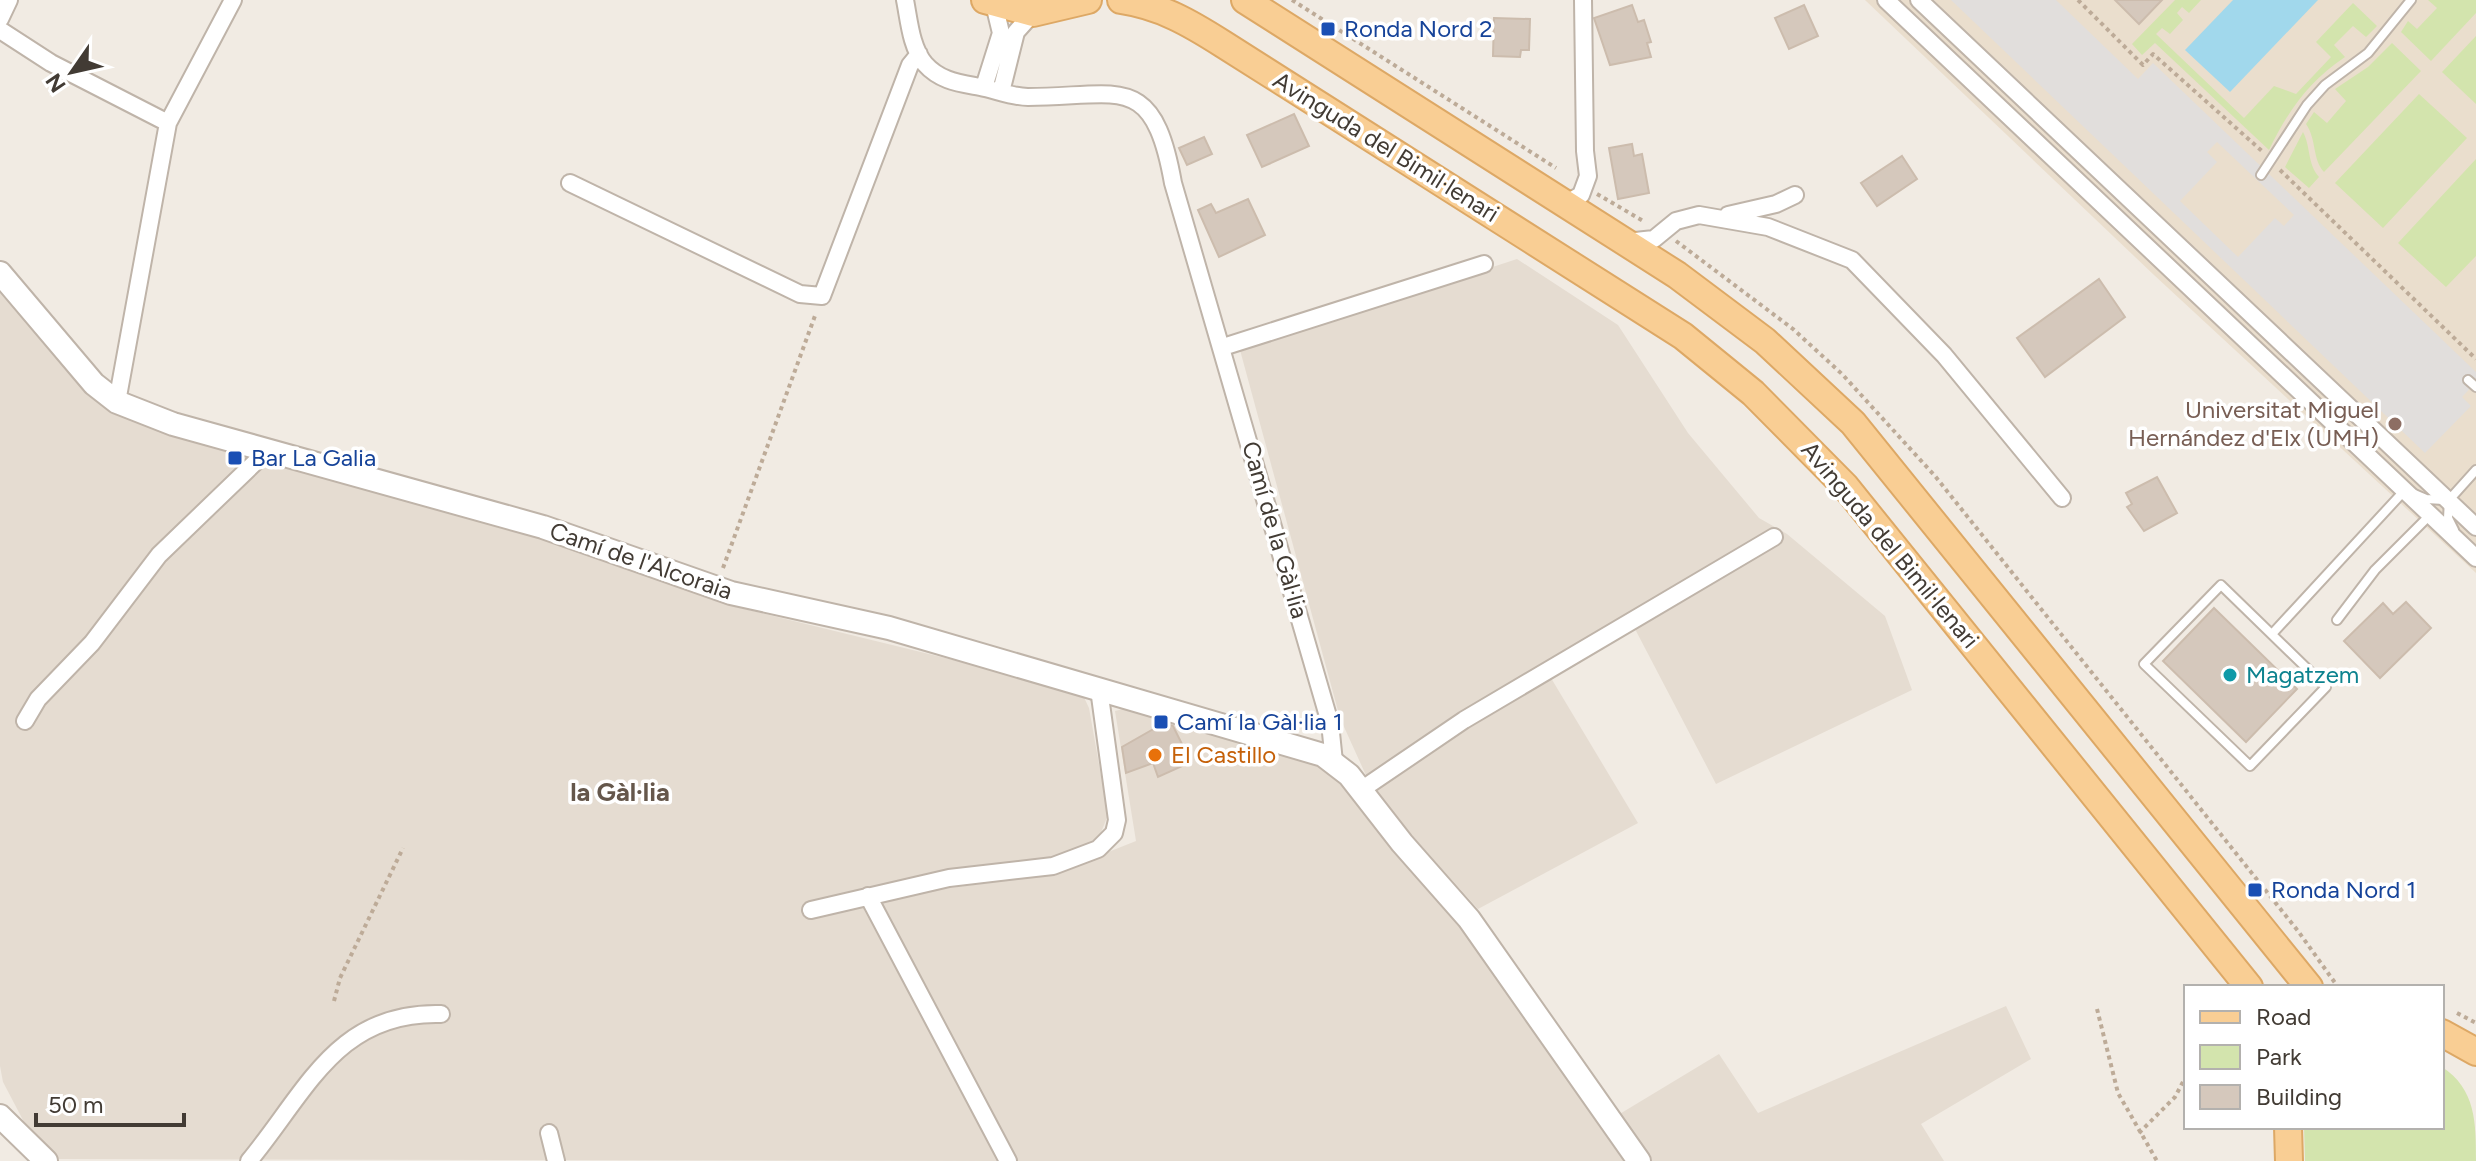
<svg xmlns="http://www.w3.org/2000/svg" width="2476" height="1161" font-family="Figtree,sans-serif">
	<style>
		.residential { fill: #e5dcd1 }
		.education { fill: #eadecd }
		.green { fill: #d3e4ad }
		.parking { fill: #e1dedc; fill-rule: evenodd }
		.water { fill: #a1d8ec }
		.building { fill: #d5c8bc; stroke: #ccbcad; stroke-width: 2 }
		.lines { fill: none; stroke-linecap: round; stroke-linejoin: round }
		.service-casing { stroke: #bfb4a9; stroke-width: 12 }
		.minor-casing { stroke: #bfb4a9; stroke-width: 20 }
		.tertiary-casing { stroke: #bfb4a9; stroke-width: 26 }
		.primary-casing { stroke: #dda865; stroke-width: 30 }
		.path { stroke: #bdab98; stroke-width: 4; stroke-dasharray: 4 4; stroke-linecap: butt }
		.service { stroke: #fff; stroke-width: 8 }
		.minor { stroke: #fff; stroke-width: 16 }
		.tertiary { stroke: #fff; stroke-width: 22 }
		.primary { stroke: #f9ce94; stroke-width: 26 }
		.transit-dot { fill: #1a4fb4; stroke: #fff; stroke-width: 3 }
		.education-dot { fill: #8d6e63; stroke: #fff; stroke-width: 3 }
		.culture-dot { fill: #0f9aa8; stroke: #fff; stroke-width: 3 }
		.food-dot { fill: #e8710a; stroke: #fff; stroke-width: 3 }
		.labels { text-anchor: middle; stroke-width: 7; stroke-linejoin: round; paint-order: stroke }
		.transit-label { font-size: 24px; fill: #164399; stroke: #fff; text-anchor: start }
		.street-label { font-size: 24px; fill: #423b34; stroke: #fff }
		.education-label { font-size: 24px; fill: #785e54; stroke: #fff; text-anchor: end }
		.culture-label { font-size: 24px; fill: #0d838f; stroke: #fff; text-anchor: start }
		.food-label { font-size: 24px; fill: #c56008; stroke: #fff; text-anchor: start }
		.neighbourhood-label { font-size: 26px; font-weight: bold; fill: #65574b; stroke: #fff }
	</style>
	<rect width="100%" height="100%" fill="#f1ebe3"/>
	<path class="residential" d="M1517,259L1618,325L1688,433L1759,518L1787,534L1885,616L1912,690L1716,784L1635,629L1551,678L1638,823L1478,909L1374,793L1340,718L1240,350Z
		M0,290L92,395L123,417L327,474L500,528L604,554L732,606L1081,691L1089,708L1108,815L1098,840L1051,858L965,868L875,886L864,910L999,1161L59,1159L24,1122L3,1082L0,1066Z
		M1123,709L1316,763L1346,785L1485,952L1630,1161H1018L879,906L892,896L1053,874L1136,841L1115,711Z
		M2006,1006L2031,1059L1921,1124L1944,1161H1652L1618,1115L1719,1054L1758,1113Z"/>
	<path class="education" d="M1865,0H2476V573L2154,275Z"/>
	<path class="green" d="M2175,0H2201L2189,13L2182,7L2177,13L2183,20L2170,34L2162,28L2156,34L2244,118L2274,86L2296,94L2331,57L2316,42L2353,3L2377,26L2366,37L2353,26L2334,45L2345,57C2308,82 2288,111 2269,150L2155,43L2142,55L2132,44Z
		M2428,0H2476V13L2431,61L2401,32L2408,21L2417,29L2437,8Z
		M2476,36V104L2442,72Z
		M2392,43L2421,71L2324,172C2312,159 2317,140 2306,124L2314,112L2327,123L2346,101L2335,89L2368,67Z
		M2419,94L2467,138L2383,228L2335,183Z
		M2303,132C2311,147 2307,163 2319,177L2309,188L2285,167Z
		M2476,159V256L2446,287L2398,243Z
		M2442,1067C2476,1089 2476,1123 2476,1161H2305L2304,1127H2442Z"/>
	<path class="parking" d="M1951,0H2056L2138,79L2153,63L2476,372V382L2462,397L2471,406L2425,453ZM2217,142L2294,215L2284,226L2275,218L2238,257L2180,201L2217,162L2207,152Z"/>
	<path class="water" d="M2233,0H2318L2230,92L2185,50Z"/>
	<path class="building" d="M2115,0H2162L2139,24Z
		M1632,5L1638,22L1644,20L1651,42L1647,43L1651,57L1610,65L1594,18Z
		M1804,5L1818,36L1789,49L1775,18Z
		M1494,18L1530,19L1529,50H1521L1520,57L1493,56Z
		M1294,114L1309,146L1262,167L1247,135Z
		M1204,137L1212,154L1187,165L1179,148Z
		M1632,144L1634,156L1642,154L1649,193L1618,199L1609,148Z
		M1902,156L1917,179L1877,206L1861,183Z
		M1248,199L1265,235L1219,257L1198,210L1211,204L1216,213Z
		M2099,279L2125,317L2045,377L2017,338Z
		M2157,477L2177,513L2144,531L2127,507L2132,504L2126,493Z
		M2406,602L2431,628L2380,678L2344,641L2383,603L2393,614Z
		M2214,608L2297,689L2246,742L2163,661Z
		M1164,723L1173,726L1191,762L1158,777L1153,763L1126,773L1122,747Z"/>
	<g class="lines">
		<g class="service-casing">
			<path id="service" d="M2261,175L2307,105L2325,85L2368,53L2411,0
				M2468,380L2476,387
				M2454,530L2448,518L2449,500L2476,470
				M2221,585L2326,687L2250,766L2144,664Z
				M2337,620L2375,570L2430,515
				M2272,634L2405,490L2426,499L2444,500"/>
		</g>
		<g class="minor-casing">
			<path id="minor" d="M905,0C909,20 911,48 925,64C940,81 959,83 980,87C996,90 1012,97 1028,97C1119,97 1153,70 1173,183L1330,723L1334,762
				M1886,0L2476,558
				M1919,0L2476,527
				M0,19L9,0
				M0,30L51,63L168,123
				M984,87L1001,33L994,4
				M1001,92L1016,32L1033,13
				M570,183L800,294L822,296L910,65L919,54
				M1565,204L1581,195L1588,176L1585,151L1583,0
				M1728,215L1776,204L1795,195
				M1626,242L1654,239L1676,221L1699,215L1768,227L1852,260L1944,355L2062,498
				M1223,347L1484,264
				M117,402L168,123L233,0
				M25,721L38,699L92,643L159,555L269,449
				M1361,790L1464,720L1774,537
				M868,896L1008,1161
				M811,910L949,878L1053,866L1098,849L1114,833L1117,820L1099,689
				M549,1133L556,1161
				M249,1161C307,1091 337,1011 441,1014"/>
		</g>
		<g class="tertiary-casing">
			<path id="tertiary" d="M0,273L94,384L117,402L173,424L543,527L731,593L889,628L1323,755L1349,775L1402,843L1469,919L1639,1161
				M0,1116L46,1161"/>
		</g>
		<g class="primary-casing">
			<path id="primary" d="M985,0L1033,13L1088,0
				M1121,0C1161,6 1190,23 1223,44L1683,336L1753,393L1845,486L2249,987
				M1245,0L1677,275L1765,341L1853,423L2309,987
				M2442,1033L2476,1052
				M2288,1127L2289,1161"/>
		</g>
		<path class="path" d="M1292,0L1556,168
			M2078,0L2143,65L2153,54L2263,152
			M2280,170L2476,359
			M1597,194L1645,222
			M1676,241L1793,329L1842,374L1935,476L2298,931L2338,987
			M723,568L816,313
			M334,1001L340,978L403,848
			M2097,1009L2118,1093L2157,1161
			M2457,1013L2476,1023
			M2139,1133L2175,1097L2186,1076"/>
		<use href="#service" class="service"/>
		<use href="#minor" class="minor"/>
		<use href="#tertiary" class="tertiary"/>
		<use href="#primary" class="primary"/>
	</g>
	<g class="transit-dot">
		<rect x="1320" y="21" width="16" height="16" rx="4"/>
		<rect x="227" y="450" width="16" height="16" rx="4"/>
		<rect x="1153" y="714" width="16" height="16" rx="4"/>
		<rect x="2247" y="882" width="16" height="16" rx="4"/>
	</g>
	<circle class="education-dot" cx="2395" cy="424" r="8"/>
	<circle class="culture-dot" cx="2230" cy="675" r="8"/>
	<circle class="food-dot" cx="1155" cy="755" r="8"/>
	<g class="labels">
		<g class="transit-label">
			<text x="1344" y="37">Ronda Nord 2</text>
			<text x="251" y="466">Bar La Galia</text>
			<text x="1177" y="730">Camí la Gàl·lia 1</text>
			<text x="2271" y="898">Ronda Nord 1</text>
		</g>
		<g class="street-label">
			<text transform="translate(1386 147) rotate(32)" y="8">Avinguda del Bimil·lenari</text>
			<text transform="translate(1275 530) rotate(74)" y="8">Camí de la Gàl·lia</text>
			<text transform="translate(1890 545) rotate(50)" y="8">Avinguda del Bimil·lenari</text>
			<text transform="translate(641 561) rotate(19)" y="8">Camí de l'Alcoraia</text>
		</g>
		<g class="education-label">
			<text x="2379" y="418">Universitat Miguel<tspan x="2379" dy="28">Hernández d'Elx (UMH)</tspan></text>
		</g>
		<g class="culture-label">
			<text x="2246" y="683">Magatzem</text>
		</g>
		<g class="food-label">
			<text x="1171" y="763">El Castillo</text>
		</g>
		<g class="neighbourhood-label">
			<text x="620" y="801">la Gàl·lia</text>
		</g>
	</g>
	<rect x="2184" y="985" width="260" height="144" fill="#ffffff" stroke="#b3b1ae" stroke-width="2"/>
	<rect x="2200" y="1011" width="40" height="12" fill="#f9ce94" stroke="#b3b1ae" stroke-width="2"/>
	<text x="2256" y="1025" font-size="24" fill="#423b34">Road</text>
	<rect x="2200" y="1045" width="40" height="24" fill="#d3e4ad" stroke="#b3b1ae" stroke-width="2"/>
	<text x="2256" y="1065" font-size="24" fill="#423b34">Park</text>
	<rect x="2200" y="1085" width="40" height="24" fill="#d5c8bc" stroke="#b3b1ae" stroke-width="2"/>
	<text x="2256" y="1105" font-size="24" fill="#423b34">Building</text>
	<g transform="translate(72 72) rotate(236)" stroke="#ffffff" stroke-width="6" paint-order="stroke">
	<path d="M0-6L14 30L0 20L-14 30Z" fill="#423b34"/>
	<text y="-12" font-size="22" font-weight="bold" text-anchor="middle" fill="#423b34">N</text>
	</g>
	<path d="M36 1113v12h148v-12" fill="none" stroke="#423b34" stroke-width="4"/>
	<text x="48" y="1113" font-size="24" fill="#423b34" stroke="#ffffff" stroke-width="6" paint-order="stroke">50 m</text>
</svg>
